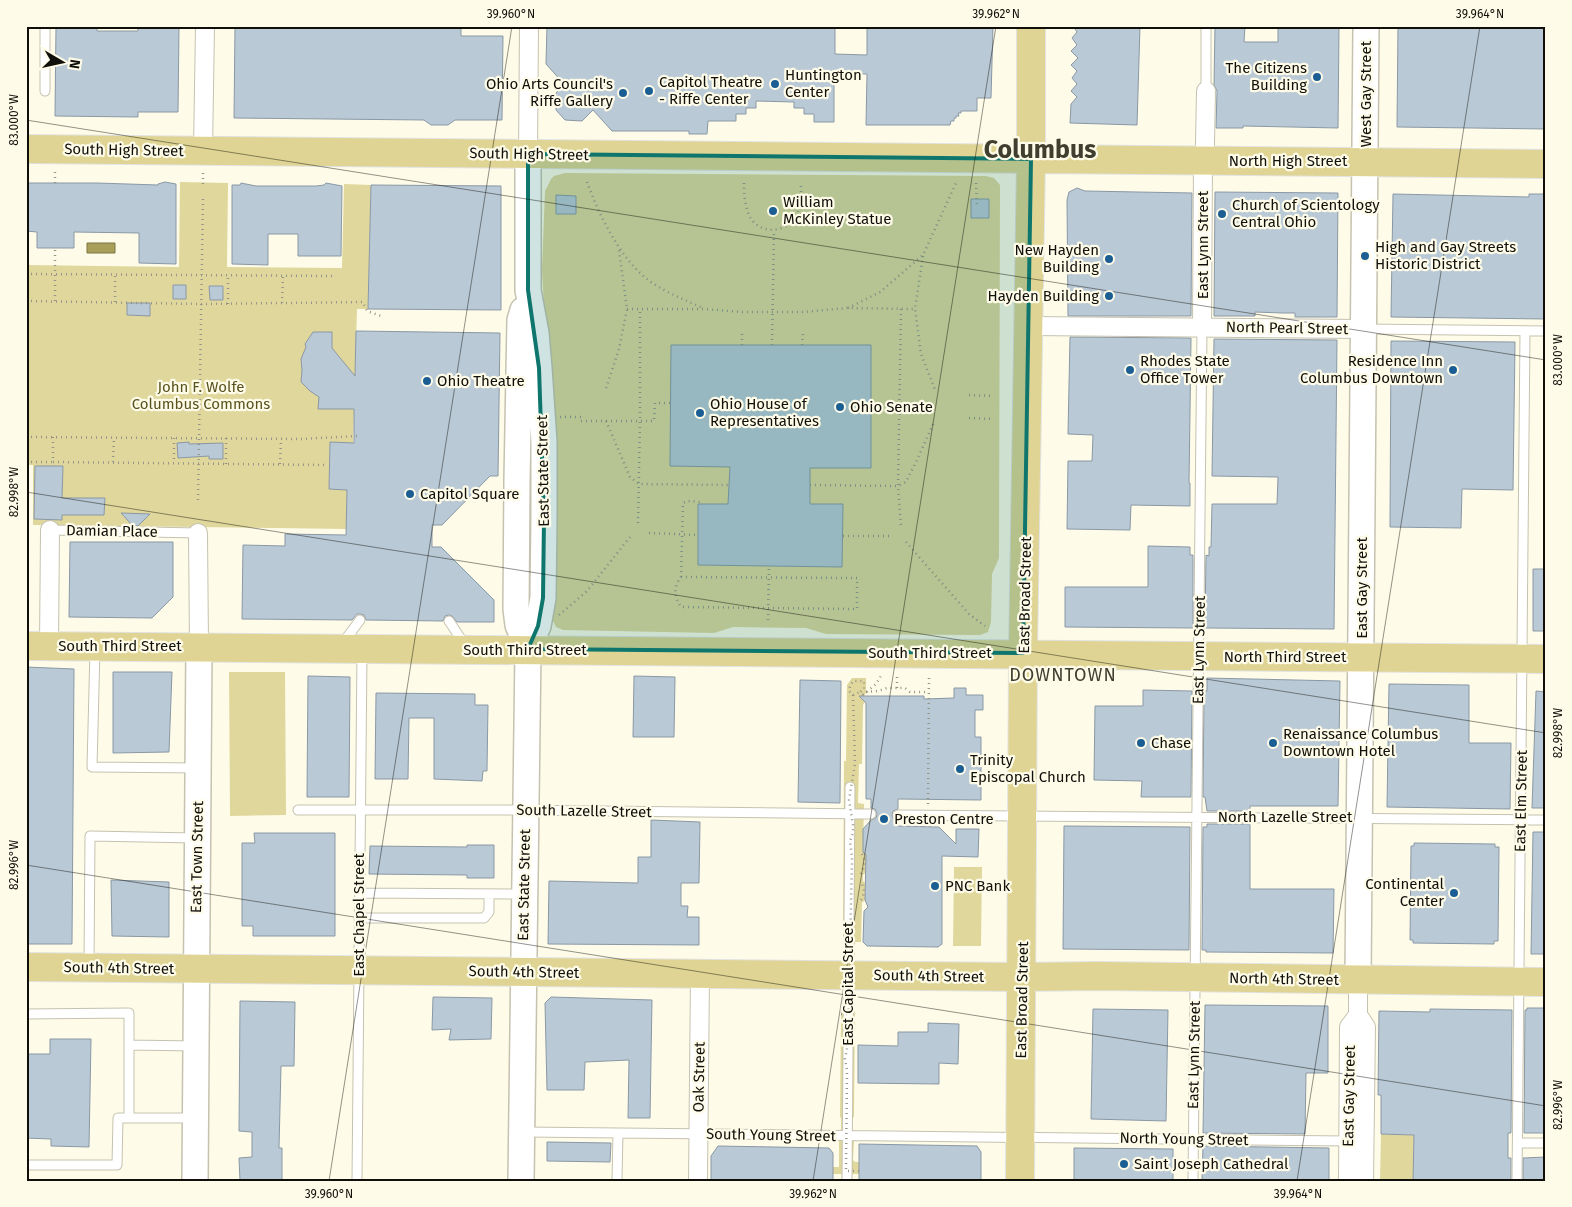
<svg xmlns="http://www.w3.org/2000/svg" width="1572" height="1207" font-family="'Fira Sans',sans-serif">
	<style>
		.green { fill: #e0d79d }
		.water { fill: #aa9f5a; stroke: #7c7442 }
		.building { fill: #bac9d6; stroke: #8a98a5 }
		.lines { fill: none; stroke-linecap: round; stroke-linejoin: round }
		.lane-casing { stroke: #c5c2b0; stroke-width: 11 }
		.street-casing { stroke: #c5c2b0; stroke-width: 20 }
		.secondary-casing { stroke: #c5c2b0; stroke-width: 28 }
		.primary-casing { stroke: #e2e2e1; stroke-width: 30 }
		.path { stroke: #969587; stroke-width: 2.5; stroke-dasharray: 1 4; stroke-linecap: butt }
		.lane { stroke: #fff; stroke-width: 9 }
		.street { stroke: #fff; stroke-width: 18 }
		.secondary { stroke: #fff; stroke-width: 25 }
		.primary { stroke: #dfd493; stroke-width: 28 }
		.path-bridge { stroke: #969587; stroke-width: 2.5; stroke-dasharray: 1 4; stroke-linecap: butt }
		.marked { fill: #0f766e; fill-opacity: 0.2; stroke: #0f766e; stroke-width: 4; stroke-linejoin: round }
		.ticks { fill: none; stroke: #100f09; stroke-width: 1; stroke-opacity: 0.45 }
		.poi-dot { fill: #1a5e93; stroke: #fefce9; stroke-width: 2 }
		.labels { text-anchor: middle; stroke-width: 4.5; stroke-linejoin: round; paint-order: stroke }
		.poi-label { font-size: 15px; fill: #100f09; stroke: #fefce9; text-anchor: start }
		.street-label { font-size: 15px; fill: #100f09; stroke: #fefce9 }
		.park-label { font-size: 15px; fill: #5a521e; stroke: #fefce9 }
		.quarter-label { font-size: 18px; letter-spacing: 1px; fill: #403e2f; stroke: #fefce9 }
		.town-label { font-size: 25px; font-weight: bold; fill: #403e2f; stroke: #fefce9 }
		.neatline { fill: none; stroke: #100f09; stroke-width: 2 }
		.ticks-label { font-size: 12px; text-anchor: middle; fill: #100f09 }
	</style>
	<rect width="100%" height="100%" fill="#fefce9"/>
	<path class="green" d="M565,173L986,176L994,178L1000,185L999,558L992,574L991,622L988,632L980,635L826,634L806,628L733,627L714,633L563,630L556,627L552,619L550,415L542,270L545,191L551,179L554,176Z
		M180,182L228,183L227,267L342,268L344,184L371,185L368,309H357L353,443H330L329,489L347,490V529L33,525V465H26V265L179,267Z
		M229,672H285L286,815L230,816Z
		M852,678H866V693L862,698L865,702L863,705L862,764H859L858,803L864,804L863,851L866,855V872L863,875V881L865,883V900L862,903L861,942H855L853,1002V1009H855L854,1117L852,1118V1140H854L853,1160L855,1162H859V1174H833V1167H839V1139H841V1118L840,1117L841,1016L842,1008H844L845,941H843L844,761H846L847,685Z
		M954,867H982L981,946H953Z
		M1381,1134L1414,1135L1413,1181H1380Z"/>
	<path class="water" d="M87,243H115V253H87Z"/>
	<path class="building" d="M56,26H97V31H138V26H179L178,112H138V117L55,116Z
		M235,26H461V36H503L502,120H455L448,125H431L424,120L234,118Z
		M547,26H835V54L867,55V26H993L991,98H977V111H961V113H958L959,116H956V118H954V121H951L950,125H866L867,74H834V122H814V114H804V108H794V102L756,101V108H746V114H736V121H708L707,134H689V131H612L593,110L582,121L565,120L556,110V93L564,84L546,64Z
		M1073,26H1140L1137,125L1070,123L1071,104L1077,97L1071,91L1077,84L1072,78L1077,71L1071,65L1078,58L1071,51L1077,45L1072,38L1077,32Z
		M1215,26H1245L1244,42H1278V26H1339L1338,128L1243,126V128H1216L1217,91L1214,85Z
		M1398,26H1546V129L1397,127Z
		M165,182L176,184V264L139,263V233L74,232V248H37V232L26,231V184L28,183H97L158,185V184Z
		M241,183L256,186H316L324,185L326,183L342,186L341,256H298V234H268V265L232,264V185H240Z
		M371,185L501,186V310L368,309Z
		M1077,188L1085,191L1192,193L1191,316H1068L1067,200L1069,192Z
		M1215,192L1338,193L1337,317H1295V313H1282L1255,312V316H1214Z
		M1393,194L1529,197V194H1546V319L1391,317Z
		M556,195L576,196V214H556Z
		M971,199H989V218H971Z
		M173,285H186V299H173Z
		M209,286H223V300H210Z
		M127,303H150V316L127,315Z
		M356,331L500,333L498,476H490L442,525H432V547H441L494,600V622H457L452,616L449,615L445,616L443,621L366,620L364,615L360,614H357L352,620L242,619L243,545L285,546V534L346,535L347,490L329,489L330,442L354,443V409H318L319,397L310,391L301,382L302,370L301,359L306,347L305,344L313,332H332V348L355,376Z
		M1070,337L1191,338L1189,483H1190V506L1131,505L1130,530L1067,529L1068,461H1092L1093,435L1068,434Z
		M1214,339L1337,340L1334,629L1205,628L1206,555L1209,556V547H1211L1212,504H1277L1278,477L1212,476Z
		M1391,341L1515,342L1513,490L1462,489L1461,528L1390,527Z
		M671,345H871V468H810V504H843L842,567L698,565V504H728L730,467L670,466Z
		M189,442V444L223,443V459H209V456L178,458L177,443Z
		M35,466H63L62,498H105L104,515H62V520L34,519Z
		M121,513L150,514L138,526L132,525Z
		M70,542H173V597L152,618L69,617Z
		M1148,546L1190,547V555H1193V628L1065,627V587H1148Z
		M1533,569H1546V631H1533Z
		M26,667L74,669L72,944H26Z
		M113,672H172L169,752L113,753Z
		M308,676L350,677L349,797H307Z
		M634,676L675,677L674,737H633Z
		M1207,678L1340,681L1338,806H1250V811H1207L1205,797H1203L1204,691H1207Z
		M800,680L841,681L840,803L798,802Z
		M1389,684L1469,685V743H1511L1510,809L1387,807Z
		M954,688H966V695H983V710H975V737H981V800L898,799V809L893,811L892,815L894,820L898,821V826L939,827L956,844V829H979L978,857L942,856V944L938,947L867,946L863,942L864,911L868,907L865,900L866,855L863,852V829L871,820L876,818L877,814L875,809L871,808V799H866V703L859,696H924V699L954,698Z
		M1143,690L1192,691L1191,797H1141L1142,781L1094,780L1095,706H1143Z
		M1536,691L1546,692V808H1532Z
		M376,693L475,694V705H488L487,771H483L482,781L434,779V718H409L408,779H375Z
		M651,820L700,822L699,883H681V906H688L687,917H699V945L548,944L549,881L638,883V857H651Z
		M1207,824H1250V889H1334L1333,953L1206,952V950H1202L1203,827H1207Z
		M1064,826L1190,827L1189,950L1063,949Z
		M1533,832H1546V954H1531Z
		M254,833H335V936H253V926H242V843H255Z
		M1414,843L1495,844V847H1499L1498,941H1494V944L1413,943V940H1410L1411,846H1414Z
		M467,845H494V878H467V875L369,874L370,846L467,847Z
		M111,880L169,882V937L112,936Z
		M433,997L492,998L491,1039L449,1040L451,1029L432,1030Z
		M551,997L652,1000L650,1118H628L629,1060L585,1062L584,1090H547L545,1003Z
		M240,1001L295,1002L294,1066H281L279,1148H282V1181H240L239,1158L252,1157V1132L239,1131Z
		M1205,1005L1328,1006V1073H1306L1305,1134L1203,1133Z
		M1527,1008H1546V1133H1524L1525,1010H1527Z
		M1093,1009L1168,1010L1166,1121L1091,1119Z
		M1430,1009L1512,1010L1511,1133H1508V1158H1511V1181H1413L1414,1135L1381,1134V1095H1378L1379,1011L1430,1012Z
		M928,1023L959,1024L958,1064L939,1063V1084L858,1083V1045L898,1046V1032H928Z
		M50,1039H91L89,1147L51,1146V1139L26,1138V1054H50Z
		M547,1142L611,1143L610,1162L547,1161Z
		M859,1144L977,1146L981,1152V1181H859Z
		M718,1146L829,1148L833,1153V1181H711V1156Z
		M1203,1146L1329,1148V1181H1202Z
		M1074,1148L1173,1149V1181L1074,1180Z
		M1546,1157V1181H1523V1158Z"/>
	<g class="lines">
		<g class="lane-casing">
			<path id="lane" d="M45,91V26
				M1206,91V26
				M1365,329L1546,331
				M50,530L198,533
				M449,621L465,645
				M342,644L360,620
				M95,649L92,767L198,768
				M298,810H499L871,814
				M898,815L1546,820
				M360,893L524,894
				M359,918H484L489,912V894
				M89,965L90,836L195,838
				M26,1014L129,1013V1045L196,1046
				M129,1118V1045
				M524,1132L1348,1141
				M1518,1143H1546
				M26,1165H117L118,1118H195
				M357,1181L362,651
				M617,1181L618,1133
				M847,1181L850,787
				M1193,1181L1202,327
				M1517,1181L1525,331"/>
		</g>
		<g class="street-casing">
			<path id="street" d="M203,151L205,26
				M528,154L529,26
				M1029,326L1364,329
				M1202,327L1203,160L1205,144L1206,91
				M198,533L199,646
				M49,646L50,530
				M1358,980V1015L1366,1027L1364,1181
				M698,1181L700,974
				M1348,1181L1349,1027L1358,1015"/>
		</g>
		<g class="secondary-casing">
			<path id="secondary" d="M523,310L520,320L517,480L516,609L518,625L528,649
				M1358,980L1366,26
				M195,1181L199,646
				M521,1181L528,649L538,626L543,598L544,518V442L539,368L536,333L528,290V154"/>
		</g>
		<g class="primary-casing">
			<path id="primary" d="M26,149L1546,164
				M26,646L1546,659
				M26,967L1022,977L1098,976L1546,982
				M1020,1181L1023,653L1031,159V26"/>
		</g>
		<path class="path" d="M587,182C599,215 621,261 651,282C667,293 685,300 703,308
			M55,183V170
			M744,183C744,194 745,211 752,220C764,236 790,231 797,214C801,204 801,193 801,183
			M976,183L977,206
			M203,184V171
			M800,199L829,200V194
			M923,256L915,309L921,354L936,392
			M26,274L336,276
			M26,301L201,304L363,302L367,311L381,316
			M55,301V248
			M115,302V275
			M282,303L283,276
			M228,304V275
			M848,308L880,292L923,255L956,183
			M627,309H704L742,312H803L847,308L915,309
			M901,309L898,486L901,527
			M742,345V333
			M772,345L774,230
			M802,345L803,333
			M606,388L619,349L627,309L619,250
			M969,395L994,396
			M871,406L899,407
			M560,417H581
			M969,418L994,419
			M581,421H654L655,403H670
			M606,421L630,477L639,484L729,485
			M26,437L300,439L358,436
			M53,437V462L326,465
			M174,438V463
			M26,462H53
			M113,462L114,437
			M226,464V438
			M280,464L281,439
			M810,485L898,486L906,482L917,460L934,422
			M198,500L203,198
			M638,523L640,420V310
			M649,533L698,535
			M843,536H891
			M906,542L969,614L985,626
			M681,577L857,578V609L681,607C674,596 673,588 681,577Z
			M681,577L683,503L688,501L700,502
			M559,615L587,591L630,537
			M768,620L769,566
			M897,688V674
			M866,692L878,691L887,688H905L910,692H928
			M853,695L860,692
			M863,695L876,684L882,674
			M928,804L929,675
			M861,874C864,868 866,860 862,854
			M861,900C865,895 864,887 861,882"/>
		<use href="#lane" class="lane"/>
		<use href="#street" class="street"/>
		<use href="#secondary" class="secondary"/>
		<use href="#primary" class="primary"/>
		<path class="path-bridge" d="M841,1014H848
			M859,1171H846L847,1070L845,1059L848,1044L852,858L850,841L853,833V825L849,800L855,764L853,695L849,691L850,686L853,681H864V689L860,692L863,695"/>
	</g>
	<path class="marked" d="M528,154L1031,159L1023,653L528,649L538,626L543,598L544,518L539,368L528,290Z"/>
	<path class="ticks" d="M26,33L27,26M26,120L1546,360M26,492L1546,733M26,865L1546,1106M329,1181L512,26M813,1181L996,26M1297,1181L1480,26"/>
	<g class="poi-dot">
		<circle cx="1317" cy="77" r="5"/>
		<circle cx="775" cy="84" r="5"/>
		<circle cx="649" cy="91" r="5"/>
		<circle cx="623" cy="93" r="5"/>
		<circle cx="773" cy="211" r="5"/>
		<circle cx="1222" cy="214" r="5"/>
		<circle cx="1365" cy="256" r="5"/>
		<circle cx="1109" cy="259" r="5"/>
		<circle cx="1109" cy="296" r="5"/>
		<circle cx="1130" cy="370" r="5"/>
		<circle cx="1453" cy="370" r="5"/>
		<circle cx="427" cy="381" r="5"/>
		<circle cx="840" cy="407" r="5"/>
		<circle cx="700" cy="413" r="5"/>
		<circle cx="410" cy="494" r="5"/>
		<circle cx="1141" cy="743" r="5"/>
		<circle cx="1273" cy="743" r="5"/>
		<circle cx="960" cy="769" r="5"/>
		<circle cx="884" cy="819" r="5"/>
		<circle cx="935" cy="886" r="5"/>
		<circle cx="1454" cy="893" r="5"/>
		<circle cx="1124" cy="1164" r="5"/>
	</g>
	<g class="labels">
		<g class="poi-label">
			<text x="1307" y="73" text-anchor="end">The Citizens<tspan x="1307" dy="17">Building</tspan></text>
			<text x="785" y="80">Huntington<tspan x="785" dy="17">Center</tspan></text>
			<text x="659" y="87">Capitol Theatre<tspan x="659" dy="17">- Riffe Center</tspan></text>
			<text x="613" y="89" text-anchor="end">Ohio Arts Council's<tspan x="613" dy="17">Riffe Gallery</tspan></text>
			<text x="783" y="207">William<tspan x="783" dy="17">McKinley Statue</tspan></text>
			<text x="1232" y="210">Church of Scientology<tspan x="1232" dy="17">Central Ohio</tspan></text>
			<text x="1375" y="252">High and Gay Streets<tspan x="1375" dy="17">Historic District</tspan></text>
			<text x="1099" y="255" text-anchor="end">New Hayden<tspan x="1099" dy="17">Building</tspan></text>
			<text x="1099" y="301" text-anchor="end">Hayden Building</text>
			<text x="1140" y="366">Rhodes State<tspan x="1140" dy="17">Office Tower</tspan></text>
			<text x="1443" y="366" text-anchor="end">Residence Inn<tspan x="1443" dy="17">Columbus Downtown</tspan></text>
			<text x="437" y="386">Ohio Theatre</text>
			<text x="710" y="409">Ohio House of<tspan x="710" dy="17">Representatives</tspan></text>
			<text x="850" y="412">Ohio Senate</text>
			<text x="420" y="499">Capitol Square</text>
			<text x="1283" y="739">Renaissance Columbus<tspan x="1283" dy="17">Downtown Hotel</tspan></text>
			<text x="1151" y="748">Chase</text>
			<text x="970" y="765">Trinity<tspan x="970" dy="17">Episcopal Church</tspan></text>
			<text x="894" y="824">Preston Centre</text>
			<text x="1444" y="889" text-anchor="end">Continental<tspan x="1444" dy="17">Center</tspan></text>
			<text x="945" y="891">PNC Bank</text>
			<text x="1134" y="1169">Saint Joseph Cathedral</text>
		</g>
		<g class="street-label">
			<text transform="translate(1366 94) rotate(-90)" y="5">West Gay Street</text>
			<text transform="translate(124 150) rotate(1)" y="5">South High Street</text>
			<text transform="translate(529 154) rotate(1)" y="5">South High Street</text>
			<text x="1288" y="166">North High Street</text>
			<text transform="translate(1203 245) rotate(-90)" y="5">East Lynn Street</text>
			<text transform="translate(1287 328) rotate(1)" y="5">North Pearl Street</text>
			<text transform="translate(543 471) rotate(-91)" y="5">East State Street</text>
			<text transform="translate(112 531) rotate(1)" y="5">Damian Place</text>
			<text transform="translate(1362 588) rotate(-90)" y="5">East Gay Street</text>
			<text transform="translate(1025 595) rotate(-89)" y="5">East Broad Street</text>
			<text x="120" y="651">South Third Street</text>
			<text x="525" y="655">South Third Street</text>
			<text transform="translate(1199 650) rotate(-89)" y="5">East Lynn Street</text>
			<text x="930" y="658">South Third Street</text>
			<text x="1285" y="662">North Third Street</text>
			<text transform="translate(1521 801) rotate(-89)" y="5">East Elm Street</text>
			<text transform="translate(584 811) rotate(1)" y="5">South Lazelle Street</text>
			<text x="1285" y="822">North Lazelle Street</text>
			<text transform="translate(197 857) rotate(-89)" y="5">East Town Street</text>
			<text transform="translate(524 885) rotate(-89)" y="5">East State Street</text>
			<text transform="translate(359 915) rotate(-90)" y="5">East Chapel Street</text>
			<text transform="translate(119 968) rotate(1)" y="5">South 4th Street</text>
			<text transform="translate(524 972) rotate(1)" y="5">South 4th Street</text>
			<text transform="translate(929 976) rotate(1)" y="5">South 4th Street</text>
			<text transform="translate(1284 979) rotate(1)" y="5">North 4th Street</text>
			<text transform="translate(848 984) rotate(-90)" y="5">East Capital Street</text>
			<text transform="translate(1022 1000) rotate(-89)" y="5">East Broad Street</text>
			<text transform="translate(1194 1055) rotate(-89)" y="5">East Lynn Street</text>
			<text transform="translate(699 1077) rotate(-89)" y="5">Oak Street</text>
			<text transform="translate(1349 1096) rotate(-89)" y="5">East Gay Street</text>
			<text transform="translate(771 1135) rotate(1)" y="5">South Young Street</text>
			<text transform="translate(1184 1139) rotate(1)" y="5">North Young Street</text>
		</g>
		<g class="park-label">
			<text x="201" y="392">John F. Wolfe<tspan x="201" dy="17">Columbus Commons</tspan></text>
		</g>
		<g class="quarter-label">
			<text x="1063" y="681">DOWNTOWN</text>
		</g>
		<g class="town-label">
			<text x="1040" y="158">Columbus</text>
		</g>
	</g>
	<rect width="1572" height="1207" fill="none" stroke="#fefce9" stroke-width="55"/>
	<g transform="translate(62 62) rotate(99)" stroke="#fefce9" stroke-width="4" paint-order="stroke">
	<path d="M0-4L9 19L0 12L-9 19Z" fill="#100f09"/>
	<text y="-8" font-size="14" font-weight="bold" text-anchor="middle" fill="#100f09">N</text>
	</g>
	<rect x="28" y="28" width="1516" height="1152" class="neatline"/>
	<g class="ticks-label">
		<text x="511" y="18">39.960°N</text>
		<text x="996" y="18">39.962°N</text>
		<text x="1480" y="18">39.964°N</text>
		<text transform="translate(14 120) rotate(-90)" y="4">83.000°W</text>
		<text transform="translate(1558 360) rotate(-90)" y="4">83.000°W</text>
		<text transform="translate(14 492) rotate(-90)" y="4">82.998°W</text>
		<text transform="translate(1558 733) rotate(-90)" y="4">82.998°W</text>
		<text transform="translate(14 865) rotate(-90)" y="4">82.996°W</text>
		<text transform="translate(1558 1105) rotate(-90)" y="4">82.996°W</text>
		<text x="329" y="1198">39.960°N</text>
		<text x="813" y="1198">39.962°N</text>
		<text x="1298" y="1198">39.964°N</text>
	</g>
</svg>
